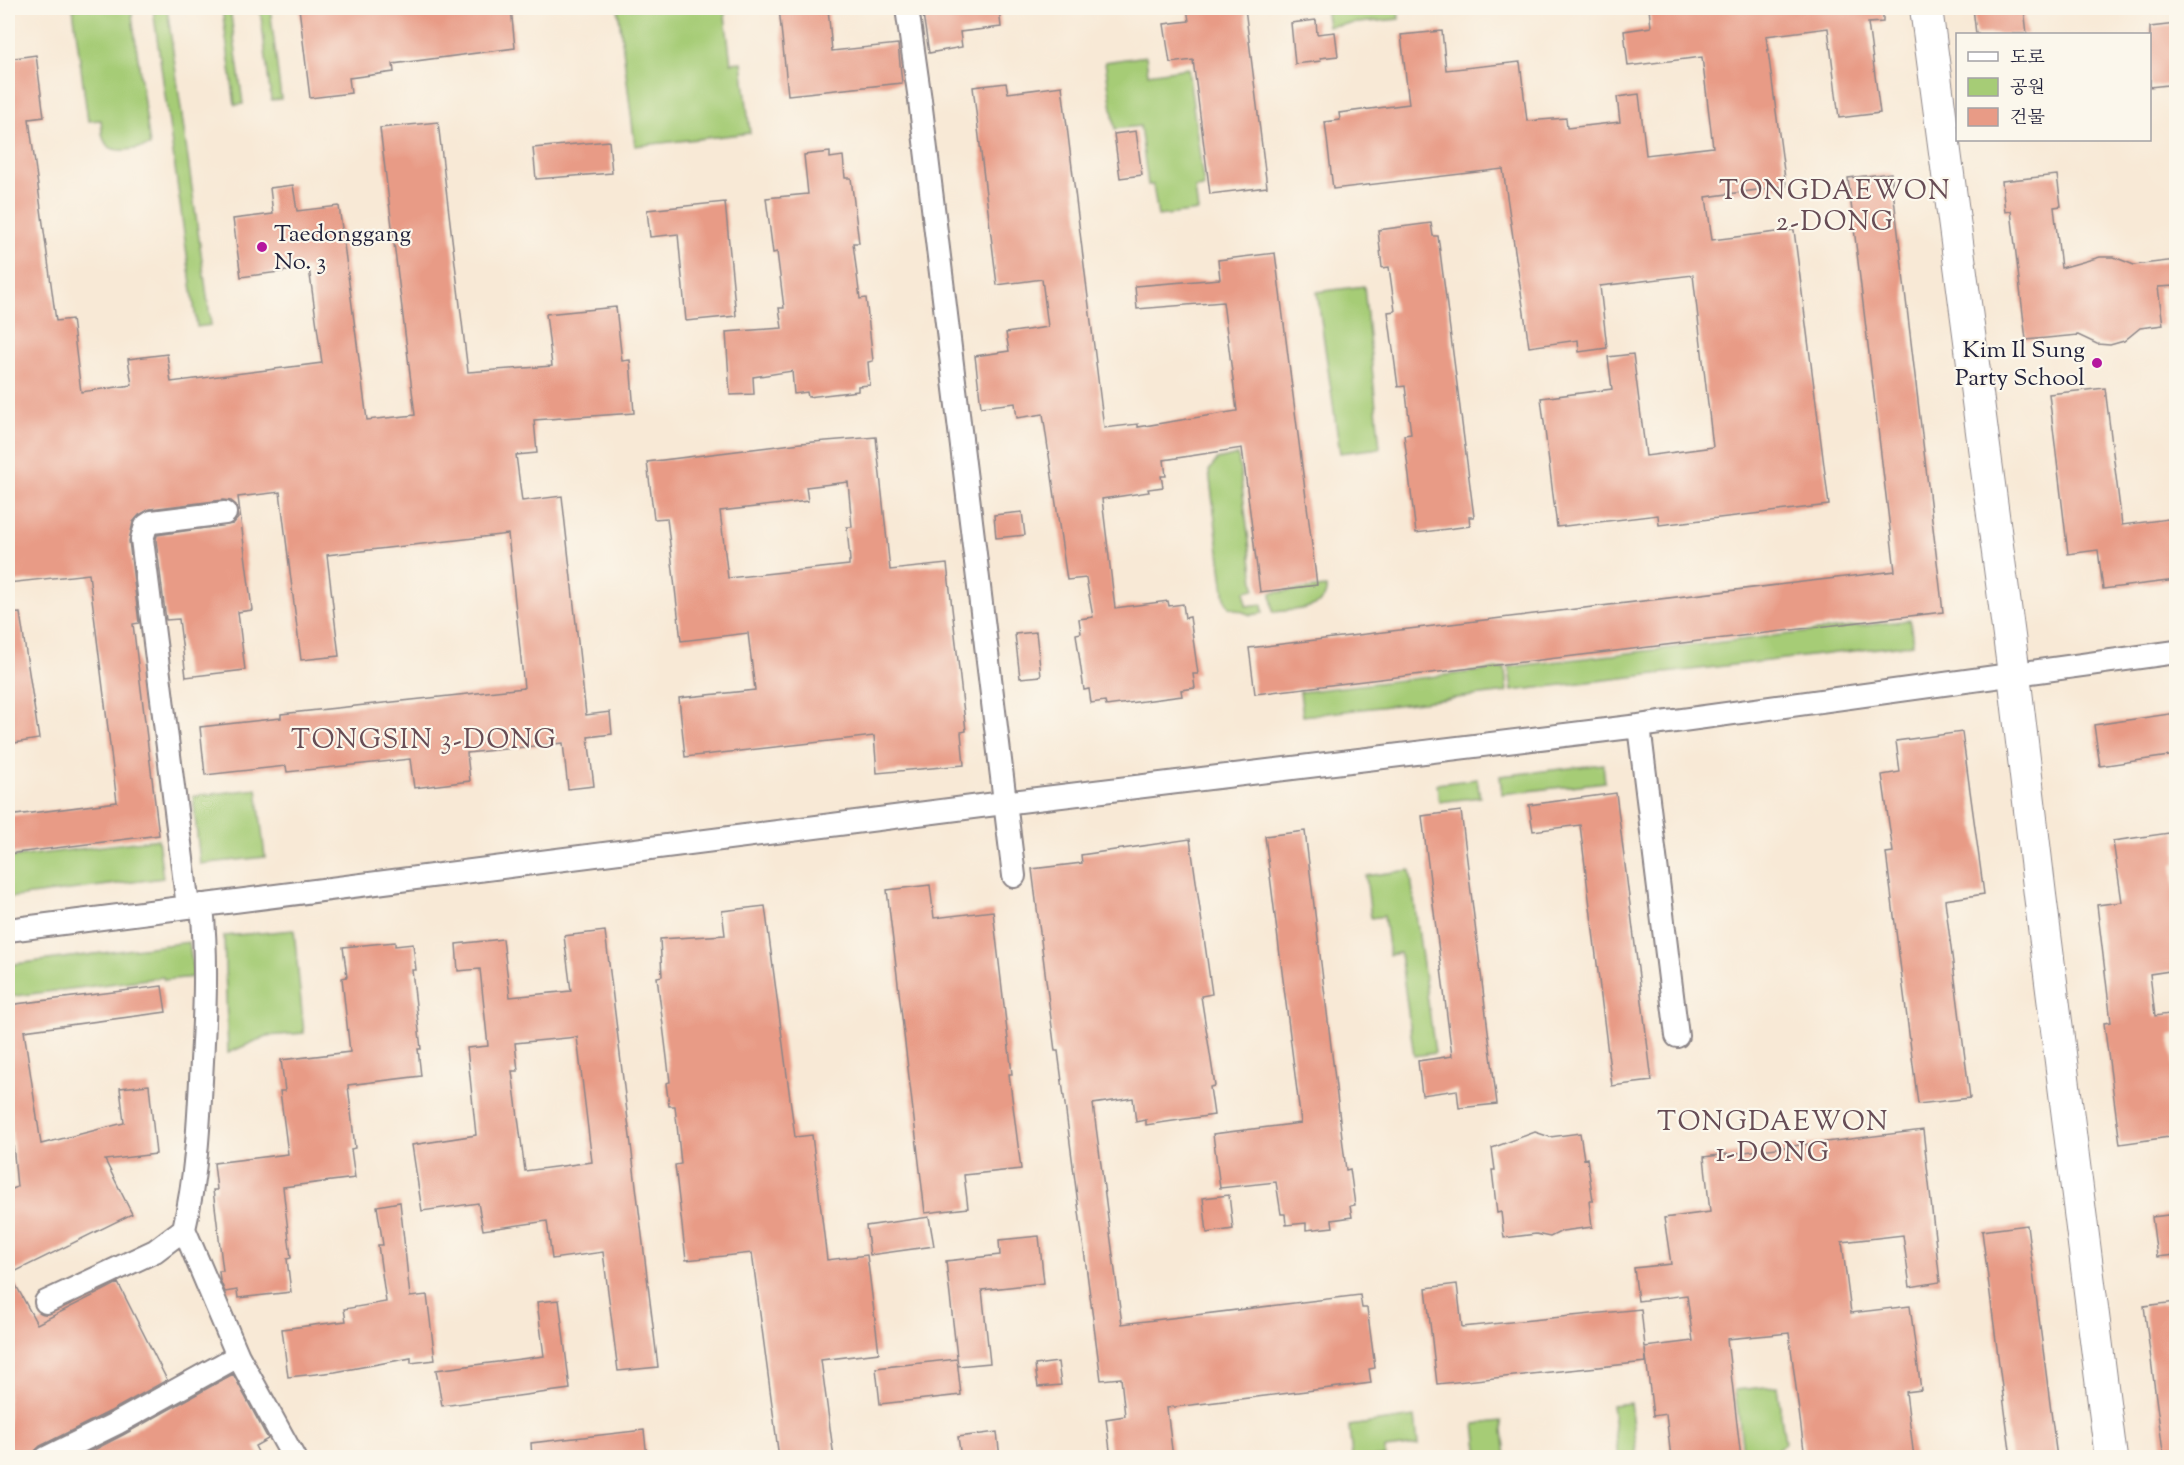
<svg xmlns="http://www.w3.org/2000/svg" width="2184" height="1465" font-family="'Sorts Mill Goudy','Noto Serif KR',serif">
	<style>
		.green { fill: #a6cc76; stroke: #647758; stroke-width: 1.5 }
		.building { fill: #e89b86; fill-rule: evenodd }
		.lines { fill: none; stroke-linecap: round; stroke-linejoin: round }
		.minor-casing { stroke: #8d8688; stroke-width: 26 }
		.secondary-casing { stroke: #8d8688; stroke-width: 34 }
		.minor { stroke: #fff; stroke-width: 22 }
		.secondary { stroke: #fff; stroke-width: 32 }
		.poi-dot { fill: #b5179e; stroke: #fbf7ec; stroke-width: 2 }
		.labels { text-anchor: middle; stroke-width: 4.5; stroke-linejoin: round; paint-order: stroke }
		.poi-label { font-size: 24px; fill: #22223b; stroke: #fbf7ec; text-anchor: start }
		.quarter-label { font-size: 27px; letter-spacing: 1.5px; fill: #674c55; stroke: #fbf7ec }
	</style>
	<rect width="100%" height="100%" fill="#fbf7ec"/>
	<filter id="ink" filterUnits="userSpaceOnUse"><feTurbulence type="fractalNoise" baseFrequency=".0167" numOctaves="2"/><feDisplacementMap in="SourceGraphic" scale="12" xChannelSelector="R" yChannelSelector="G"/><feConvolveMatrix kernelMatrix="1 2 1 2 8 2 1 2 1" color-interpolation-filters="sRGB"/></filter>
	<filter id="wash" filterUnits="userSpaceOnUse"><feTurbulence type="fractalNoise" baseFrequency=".008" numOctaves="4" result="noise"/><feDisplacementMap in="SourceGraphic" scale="24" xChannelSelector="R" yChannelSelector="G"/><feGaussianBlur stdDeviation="1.35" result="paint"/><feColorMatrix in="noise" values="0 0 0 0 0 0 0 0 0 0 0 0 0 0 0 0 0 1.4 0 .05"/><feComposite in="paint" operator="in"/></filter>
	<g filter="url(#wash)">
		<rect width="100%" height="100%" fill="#f8e9d6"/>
		<path class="green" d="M73,8H131L150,146C136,148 110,157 104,140C101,134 102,126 101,120L88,121Z
			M153,8H167L211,325L197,327Z
			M222,8H230L243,104L235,105Z
			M260,8H270L281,99L271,100Z
			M618,8H724L731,63L742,62L750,133L635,146Z
			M1325,8H1398L1399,19L1328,26Z
			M1146,56L1148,74L1188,68L1204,187L1195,188L1198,211L1158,216L1153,185H1148L1140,126L1115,129L1105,62Z
			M1364,286L1380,448L1340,453L1317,292Z
			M1238,455L1255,589L1245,591L1246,606L1262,604L1263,613L1251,615L1229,607L1225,600L1209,471L1217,460Z
			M1326,587C1329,611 1289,610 1273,612L1271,593Z
			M1910,620L1913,644L1512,691L1509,667Z
			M1505,668L1507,692L1303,716L1300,692Z
			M1603,764L1605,782L1502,794L1500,776Z
			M1477,779L1480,797L1439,802L1437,784Z
			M257,789L265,857L200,864L193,796Z
			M158,839L163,878L8,898V858Z
			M1410,870L1435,1053L1414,1056L1400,953L1389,955L1384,916L1371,918L1366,876Z
			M294,930L304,1033L267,1036L228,1053L224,936Z
			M189,942L194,977L164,980L163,977L8,997V965Z
			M1777,1386L1785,1443L1767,1457H1744L1735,1390Z
			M1630,1403L1637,1457H1618L1612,1405Z
			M1415,1417L1418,1445L1385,1449V1457H1352L1349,1426Z
			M1502,1421L1506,1457H1479L1475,1424Z"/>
		<g id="blocks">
			<path class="building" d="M299,8H511L515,48L393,64L394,72L349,78L351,93L310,98Z
				M779,8H828L832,51L898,44L902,83L788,95Z
				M922,8H999L1001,27L960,32L962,47L929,53Z
				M1187,8H1245L1267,187L1210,194L1193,60L1170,63L1164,24L1189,21Z
				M1649,8H1883V22L1868,23L1880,113L1839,118L1828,28L1766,36L1786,186L1706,197L1712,240L1794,230L1829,505L1659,525L1658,515L1557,527L1541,398L1612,389L1608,357L1633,354L1646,456L1713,447L1693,275L1600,286L1607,348L1579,352L1578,340L1529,347L1503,169L1333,189L1325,122L1340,120L1339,113L1409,104L1401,35L1442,31L1446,70L1520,62L1527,121L1566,118L1567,128L1620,122L1617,97L1639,94L1646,155L1713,147L1702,57L1628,66L1624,31L1651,27Z
				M1973,8H2024L2027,34H1976Z
				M1316,20L1317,34L1335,32L1338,56L1320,58L1321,61L1295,64L1291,23Z
				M2176,24V84L2150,87V27Z
				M36,55L44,117L29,119L56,321L72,319L81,392L132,385L128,359L167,354L171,382L322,363L309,268L241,277L233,219L273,214L270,188L293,185L297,211L339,206L367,420L415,415L380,128L438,122L468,372L552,366L546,314L616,307L622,361L630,360L634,413L534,420L537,453L516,455L522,501L562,496L586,715L610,712L612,734L588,737L594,786L568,789L563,743L467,753L470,781L414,788L410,759L287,772L286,766L205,775L200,727L281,718V714L524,688L508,534L327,555L339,656L301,660L280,492L238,497L252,610L238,612L245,670L186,677L179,619L166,620L156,540L157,535L233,524L238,518L236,505L231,501L223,500L150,509L139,515L133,522L129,541L139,623L133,624L159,835L8,854V816L117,802L89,574L8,583V59Z
				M1006,83L1008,93L1062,86L1104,428L1138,424V427L1237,411L1223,302L1137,309L1135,286L1220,279L1218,260L1275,253L1317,585L1260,592L1242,448L1164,460L1166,476H1161L1163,487L1148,489L1149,492L1102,499L1115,608L1168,601L1169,606L1183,604L1185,618L1190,617L1198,674H1193L1195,688L1181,690L1182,696L1106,706L1105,701L1091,703L1089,689L1084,690L1076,634L1081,633L1079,619L1093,617L1086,578L1067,580L1043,414L1017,418L1015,403L981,407L975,356L1009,351L1006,333L1048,327L1042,279L997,285L973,87Z
				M1136,131L1142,175L1120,178L1114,134Z
				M609,141L612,173L536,179L533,148Z
				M830,152V158L843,156L845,178H851L859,243H853L860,299L866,298L873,361L868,362L870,385L858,386V391L808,397L807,392L794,394L792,371L753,377L754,394L730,395L726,332L782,328L779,308H784L777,252L773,253L766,198L808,194L804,155Z
				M1891,173L1943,612L1255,694L1249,648L1895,571L1848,178Z
				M2057,175L2061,206L2054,207L2061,268L2100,257H2114L2134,265L2176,260V286L2158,287L2163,325L2140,328L2124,341L2110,345L2097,344L2078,335L2026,340L2011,211L2005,212L2002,181Z
				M725,202L736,316L686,321L678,234L650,237L647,210Z
				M1431,223L1433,236H1438L1474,517H1469L1470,526L1416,533L1404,435L1411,434L1405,386L1398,387L1388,312L1395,311L1389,267L1382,268L1378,230Z
				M2105,388L2122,525L2176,518V580L2103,589L2098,550L2068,554L2049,394Z
				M876,437L890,570L947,564L966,731L961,732L964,765L877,773L874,736L685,757L679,698L755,690L748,633L681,641L667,518L654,519L647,462L801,443ZM848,482L852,527H847L850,561H849V565L728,578L720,511L808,501L806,487Z
				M1022,512L1025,535L996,538L994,515Z
				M20,613L39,739L8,744V614Z
				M1036,632L1041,676L1020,678L1015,634Z
				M2176,713V755L2100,766L2094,725Z
				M1962,732L1984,894L1945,900L1970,1098L1918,1104L1886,853L1893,852L1882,775L1900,772L1896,741Z
				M1616,793L1652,1081L1612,1086L1580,825L1533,831L1529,805Z
				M1461,811L1497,1104L1459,1108L1457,1090L1422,1095L1418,1061L1452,1056L1422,816Z
				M1305,831L1346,1170L1350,1169L1355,1205L1350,1206L1352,1217L1332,1220L1333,1227L1306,1230V1223L1286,1225L1285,1214H1281L1276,1182L1220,1188L1213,1134L1301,1123L1265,836Z
				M2176,832V863L2172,864L2176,905V970L2150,974L2155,1016L2176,1013V1035L2170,1036L2176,1088V1136L2120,1144L2104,1023L2111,1022L2097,905L2122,902L2113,841Z
				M1190,839L1212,994L1201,996L1215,1086L1210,1087L1214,1115L1146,1125V1120L1136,1122L1133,1098L1093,1104L1122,1324L1360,1295L1362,1308H1367L1375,1368L1369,1369L1371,1383L1167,1408L1173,1458H1111L1106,1419L1125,1416L1121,1378L1101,1380L1058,1051H1055L1032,869L1082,863L1081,855Z
				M930,885L934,918L993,911L1012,1074H1009L1021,1169L964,1175L968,1208L925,1213L887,890Z
				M765,906L795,1137L812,1135L827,1260L867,1255L879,1353L821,1360L834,1458H779L752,1253L686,1260L675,1165L681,1164L675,1106H669L666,1083L670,1082L657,977L662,976L660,939L725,935L722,911Z
				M605,931L658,1367L618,1371L603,1252L552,1259L547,1221L483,1230L478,1203L422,1211L412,1145L476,1135L467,1048L488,1046L480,969L458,971L456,944L503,939L510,997L571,991L564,936ZM577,1037L592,1162L525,1171L512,1071H518L515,1043Z
				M395,942V946L413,944L416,970H412L421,1049H418L421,1076L348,1085L355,1148L351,1149L355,1178L283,1187L291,1258L287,1259L291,1292L238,1298L237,1290L225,1292L220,1280L219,1271H223L213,1190H217L214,1163L288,1154L280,1091H285L281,1060L350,1052L342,978L347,977L343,947Z
				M162,986L166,1012L24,1031L41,1144L124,1123L120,1088L149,1085L156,1154L105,1160L132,1214L10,1274L37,1324L118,1283L167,1380L111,1411L40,1446L35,1451L33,1458H15L8,1443V1191L17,1187L8,1091V1005Z
				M1923,1130L1940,1282L1910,1287L1903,1235L1842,1242L1851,1313L1910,1306L1921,1390L1906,1392L1914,1458H1805L1789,1333L1727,1339L1741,1458H1671L1666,1414L1653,1416L1645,1348L1646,1362L1437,1384L1426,1288L1457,1284L1462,1327L1641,1309L1645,1347L1693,1341L1687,1295L1638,1301L1634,1268L1671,1264L1664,1218L1710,1212L1704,1157Z
				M1535,1132L1550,1137L1580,1133L1584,1159L1587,1158L1593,1201H1589L1592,1227L1562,1231L1550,1237L1536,1234L1504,1238L1501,1212L1497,1213L1492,1170H1495L1492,1148Z
				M1229,1195L1233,1229L1207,1233L1203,1198Z
				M400,1202L410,1297L427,1295L435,1360L411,1363V1358L335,1372L288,1377L282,1329L346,1321L344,1309L386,1302L378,1245H383L377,1206Z
				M2176,1214V1255L2157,1257L2152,1217Z
				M929,1217L934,1246L870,1255L866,1226Z
				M2027,1225L2057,1458H2011L1982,1231Z
				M1039,1236L1044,1283L982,1290L990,1363L958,1366L946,1261L1000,1255L999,1240Z
				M559,1300L570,1389L442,1406L436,1370L544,1356L537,1302Z
				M2176,1302V1451L2163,1452L2144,1306Z
				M957,1359L961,1395L880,1404L876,1368Z
				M1058,1362L1061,1385L1038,1387L1035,1365Z
				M233,1374L268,1439L255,1446L261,1458H78L123,1435Z
				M644,1430L647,1458H532L531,1443Z
				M997,1432L1000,1458H961L958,1437Z"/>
		</g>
	</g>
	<g filter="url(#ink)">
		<use href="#blocks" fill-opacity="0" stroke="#8d8688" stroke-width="1.5"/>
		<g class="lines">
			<g class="minor-casing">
				<path id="minor" d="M907,8L920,100L1014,876
					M1639,726L1677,1036
					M188,907L142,539L146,526L152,522L225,513
					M8,930L1004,803L1639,726L2176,652
					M184,1229L238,1356L294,1458
					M46,1302L155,1251L184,1229C197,1174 199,1118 202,1061C205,1009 207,957 202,905
					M46,1458L117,1423L238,1356"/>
			</g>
			<g class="secondary-casing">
				<path id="secondary" d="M1926,8L2014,674L2040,895L2111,1458"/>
			</g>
			<use href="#minor" class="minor"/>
			<use href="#secondary" class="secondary"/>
		</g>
	</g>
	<g class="poi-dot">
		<circle cx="262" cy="247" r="6"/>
		<circle cx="2097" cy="363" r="6"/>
	</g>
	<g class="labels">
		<g class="poi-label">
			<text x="274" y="241">Taedonggang<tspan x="274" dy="28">No. 3</tspan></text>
			<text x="2085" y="357" text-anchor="end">Kim Il Sung<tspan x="2085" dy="28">Party School</tspan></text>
		</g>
		<g class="quarter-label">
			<text x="1835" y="199">TONGDAEWON<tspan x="1835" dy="31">2-DONG</tspan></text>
			<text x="424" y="748">TONGSIN 3-DONG</text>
			<text x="1773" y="1130">TONGDAEWON<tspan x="1773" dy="31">1-DONG</tspan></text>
		</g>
	</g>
	<rect width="2184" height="1465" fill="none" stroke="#fbf7ec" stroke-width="30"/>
	<rect x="1956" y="33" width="195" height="108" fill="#fbf7ec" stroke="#a4a2a5" stroke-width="1.5"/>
	<rect x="1968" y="52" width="30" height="9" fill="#ffffff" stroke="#a4a2a5" stroke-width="1.5"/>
	<text x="2010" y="63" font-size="18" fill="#22223b">도로</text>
	<rect x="1968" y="78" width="30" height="18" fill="#a6cc76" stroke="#a4a2a5" stroke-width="1.5"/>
	<text x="2010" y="93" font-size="18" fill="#22223b">공원</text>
	<rect x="1968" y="108" width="30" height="18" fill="#e89b86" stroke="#a4a2a5" stroke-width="1.5"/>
	<text x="2010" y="123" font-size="18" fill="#22223b">건물</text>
</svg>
